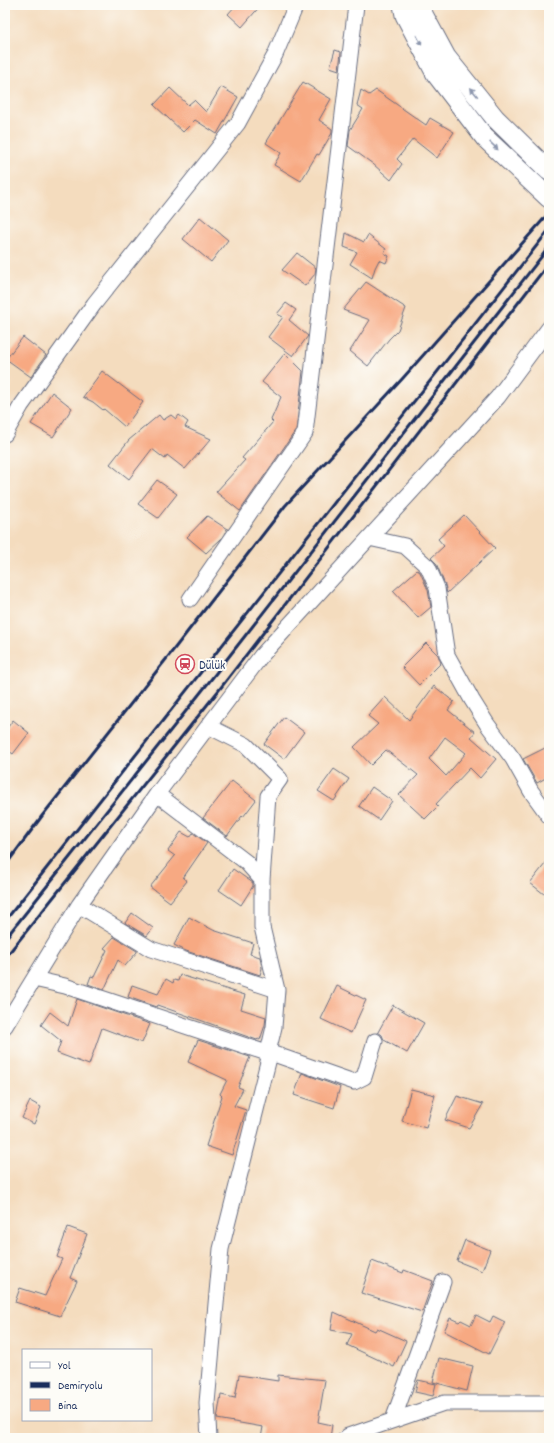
<svg xmlns="http://www.w3.org/2000/svg" width="554" height="1443" font-family="Dekko,sans-serif">
	<style>
		.building { fill: #f7a982; fill-rule: evenodd }
		.lines { fill: none; stroke-linecap: round; stroke-linejoin: round }
		.minor-casing { stroke: #676c80; stroke-width: 17 }
		.tertiary-casing { stroke: #676c80; stroke-width: 21 }
		.minor { stroke: #fff; stroke-width: 15 }
		.tertiary { stroke: #fff; stroke-width: 19 }
		.rail { stroke: #1b2f5e; stroke-width: 3 }
		.oneway { fill: #8d97ae }
		.labels { text-anchor: middle; stroke-width: 4; stroke-linejoin: round; paint-order: stroke }
		.poi-label { font-size: 13px; fill: #1b2f5e; stroke: #fdfcf7; text-anchor: start }
	</style>
	<rect width="100%" height="100%" fill="#fdfcf7"/>
	<filter id="ink" filterUnits="userSpaceOnUse"><feTurbulence type="fractalNoise" baseFrequency=".025" numOctaves="2"/><feDisplacementMap in="SourceGraphic" scale="8" xChannelSelector="R" yChannelSelector="G"/><feConvolveMatrix kernelMatrix="1 2 1 2 8 2 1 2 1" color-interpolation-filters="sRGB"/></filter>
	<filter id="wash" filterUnits="userSpaceOnUse"><feTurbulence type="fractalNoise" baseFrequency=".012" numOctaves="4" result="noise"/><feDisplacementMap in="SourceGraphic" scale="16" xChannelSelector="R" yChannelSelector="G"/><feGaussianBlur stdDeviation="0.9" result="paint"/><feColorMatrix in="noise" values="0 0 0 0 0 0 0 0 0 0 0 0 0 0 0 0 0 1.4 0 .05"/><feComposite in="paint" operator="in"/></filter>
	<g filter="url(#wash)">
		<rect width="100%" height="100%" fill="#f4dcbe"/>
		<g id="blocks">
			<path class="building" d="M236,5H261L242,27L228,14Z
				M335,50L341,52L339,70L330,67Z
				M303,82L331,99L319,120L332,129V133L319,155L317,154L301,181L274,165L281,153L266,143Z
				M221,87L238,97L217,134L195,120L183,132L154,105L170,88L188,105L194,100L206,112Z
				M361,90L369,95L376,90L426,125L430,118L454,132L437,158L413,139L397,159L402,164L391,180L373,164L348,146L350,130L363,109L357,105Z
				M200,217L228,240L211,262L183,239Z
				M346,233L364,242L368,235L386,249L384,253L389,256L386,263L379,260L375,268L372,278L350,264L357,252L344,247Z
				M297,253L316,268L315,274L305,286L282,270Z
				M366,282L406,308L398,330L389,339L368,366L350,351L370,320L343,310Z
				M286,303L296,310L289,320L308,336L293,356L268,337L283,317L277,314Z
				M23,337L46,355L31,377L6,359Z
				M285,353L303,371L296,430L240,511L216,492L245,460L242,458L273,422L271,420L281,397L262,382Z
				M102,371L143,402L125,427L104,409L103,410L93,402L83,397Z
				M52,392L72,408L53,437L31,424Z
				M159,415L163,420L171,415L176,419L179,415L188,422L185,427L211,439L185,469L167,455L165,459L152,449L129,479L110,464L129,440Z
				M157,480L177,494L158,518L138,504Z
				M464,515L495,548L447,593L445,585L436,563L431,558L444,546L438,539Z
				M207,516L227,529L221,539L206,553L187,537Z
				M417,570L420,572L428,590L431,607L418,618L393,591Z
				M426,643L438,655L441,663L419,685L402,667Z
				M434,686L454,702L448,710L475,732L471,737L496,759L480,778L470,768L436,804L438,806L425,819L399,795L418,775L386,750L371,765L354,747L378,724L368,716L385,697L409,720ZM445,737L466,753L446,776L429,759Z
				M284,717L304,732L284,759L264,744Z
				M13,720L29,733L13,754L5,748V731Z
				M545,748L549,755V776L537,783L523,759Z
				M334,769L349,779L334,801L318,791Z
				M232,781L256,800L243,817L242,816L227,836L203,818Z
				M372,787L392,801L379,820L359,806Z
				M181,832L190,837L193,833L207,843L183,878L187,881L170,902L150,887L175,856L168,851Z
				M549,859V898L530,883Z
				M233,869L253,883V886L241,905L219,890Z
				M132,913L153,928L147,936L125,923Z
				M189,917L213,930L253,943L250,954L260,957L262,968L260,975L186,951L174,945Z
				M114,937L137,951V952L125,966L118,960L104,990L88,984L91,976L94,977L107,950L104,948Z
				M180,975L245,995L241,1009L266,1017L265,1025L260,1040L258,1039L257,1040L157,1005L156,1007L128,997L132,985L158,994L166,979L173,983L174,980L178,981Z
				M337,986L366,1000L351,1033L321,1019Z
				M77,999L150,1024L142,1043L102,1028L89,1065L57,1053L61,1041L41,1025L50,1012L68,1026Z
				M393,1005L424,1023L407,1053L384,1040L382,1035L378,1032Z
				M198,1040L250,1057L238,1087L243,1089L234,1106L246,1110L232,1155L206,1146L222,1096L220,1094L227,1080L188,1062Z
				M302,1073L340,1087L334,1108L294,1095Z
				M411,1089L435,1095L426,1128L402,1121Z
				M457,1096L483,1104L469,1128L445,1120Z
				M30,1101L41,1107L34,1124L22,1118Z
				M68,1227L87,1234L70,1278L77,1281L60,1316L15,1302L20,1288L45,1296L62,1259L57,1257Z
				M465,1240L490,1250L482,1271L457,1261Z
				M372,1261L403,1273L404,1270L433,1281L422,1312L361,1293Z
				M334,1312L375,1331L377,1328L406,1341L394,1367L347,1345L352,1334L331,1330Z
				M476,1315L490,1322L493,1316L505,1322L489,1354L444,1331L450,1318L459,1322L461,1320L471,1325Z
				M439,1358L473,1366L467,1391L433,1382Z
				M239,1375L278,1381V1375L325,1380L318,1422L332,1425L330,1438H261L263,1427L217,1419L221,1395L235,1398Z
				M418,1380L436,1384L433,1396L415,1392Z"/>
		</g>
	</g>
	<g filter="url(#ink)">
		<use href="#blocks" fill-opacity="0" stroke="#676c80" stroke-width="1"/>
		<g class="lines">
			<g class="minor-casing">
				<path id="minor" d="M5,434L21,406L94,304L238,123L275,55L296,5
					M369,538L405,546L428,567L437,588L447,655L472,700L487,724L513,759L531,791L549,816
					M190,599L305,433L356,5
					M208,726L246,745L280,779L268,796L262,880
					M157,794L246,862L262,880V927L277,990L274,1027L268,1052L270,1054L221,1249L207,1403L209,1438
					M79,905L151,949L277,990
					M34,979L65,986L270,1054
					M5,1026L79,905L157,794L261,656L498,397L549,328
					M268,1052L354,1082L364,1077L375,1041
					M393,1420L443,1282
					M346,1438L348,1436L444,1403H549"/>
			</g>
			<g class="tertiary-casing">
				<path id="tertiary" d="M403,5L405,15L436,74L485,138L549,198
					M418,5L446,57L495,118L549,171"/>
			</g>
			<use href="#minor" class="minor"/>
			<use href="#tertiary" class="tertiary"/>
			<path class="rail" d="M5,866L42,816L171,653L285,506L403,378L549,213
				M5,921L549,230
				M5,939L209,682L549,247
				M5,958L219,690L549,263"/>
		</g>
		<defs><path id="oneway-solid" d="M-6-.8H1V-3.2L6.5 0L1 3.2V.8H-6Z"/></defs>
		<g class="oneway">
			<use href="#oneway-solid" transform="translate(419 40) rotate(62)"/>
			<use href="#oneway-solid" transform="translate(474 92) rotate(-129)"/>
			<use href="#oneway-solid" transform="translate(494 146) rotate(44)"/>
		</g>
	</g>
	<defs>
		<g id="station-ring" transform="scale(1)"><circle r="9.5" fill="#fdfcf7" stroke="#d1495b" stroke-width="1.5"/><path d="M-3-6H3Q5-6 5-4V2Q5 4 3 4L4.5 6H3L1.5 4h-3L-3 6H-4.5L-3 4Q-5 4-5 2V-4Q-5-6-3-6ZM-3.5-4v3h7v-3ZM-3.5 1v1.5H-2V1ZM2 1v1.5H3.5V1Z" fill="#d1495b"/></g>
	</defs>
	<g fill-rule="evenodd">
		<use href="#station-ring" x="185" y="664"/>
	</g>
	<g class="labels">
		<g class="poi-label">
			<text x="199" y="669">Dülük</text>
		</g>
	</g>
	<rect width="554" height="1443" fill="none" stroke="#fdfcf7" stroke-width="20"/>
	<rect x="22" y="1349" width="130" height="72" fill="#fdfcf7" stroke="#a3aaba"/>
	<rect x="30" y="1362" width="20" height="6" fill="#ffffff" stroke="#a3aaba"/>
	<text x="58" y="1369" font-size="12" fill="#1b2f5e">Yol</text>
	<rect x="30" y="1382" width="20" height="6" fill="#1b2f5e" stroke="#a3aaba"/>
	<text x="58" y="1389" font-size="12" fill="#1b2f5e">Demiryolu</text>
	<rect x="30" y="1399" width="20" height="12" fill="#f7a982" stroke="#a3aaba"/>
	<text x="58" y="1409" font-size="12" fill="#1b2f5e">Bina</text>
</svg>
